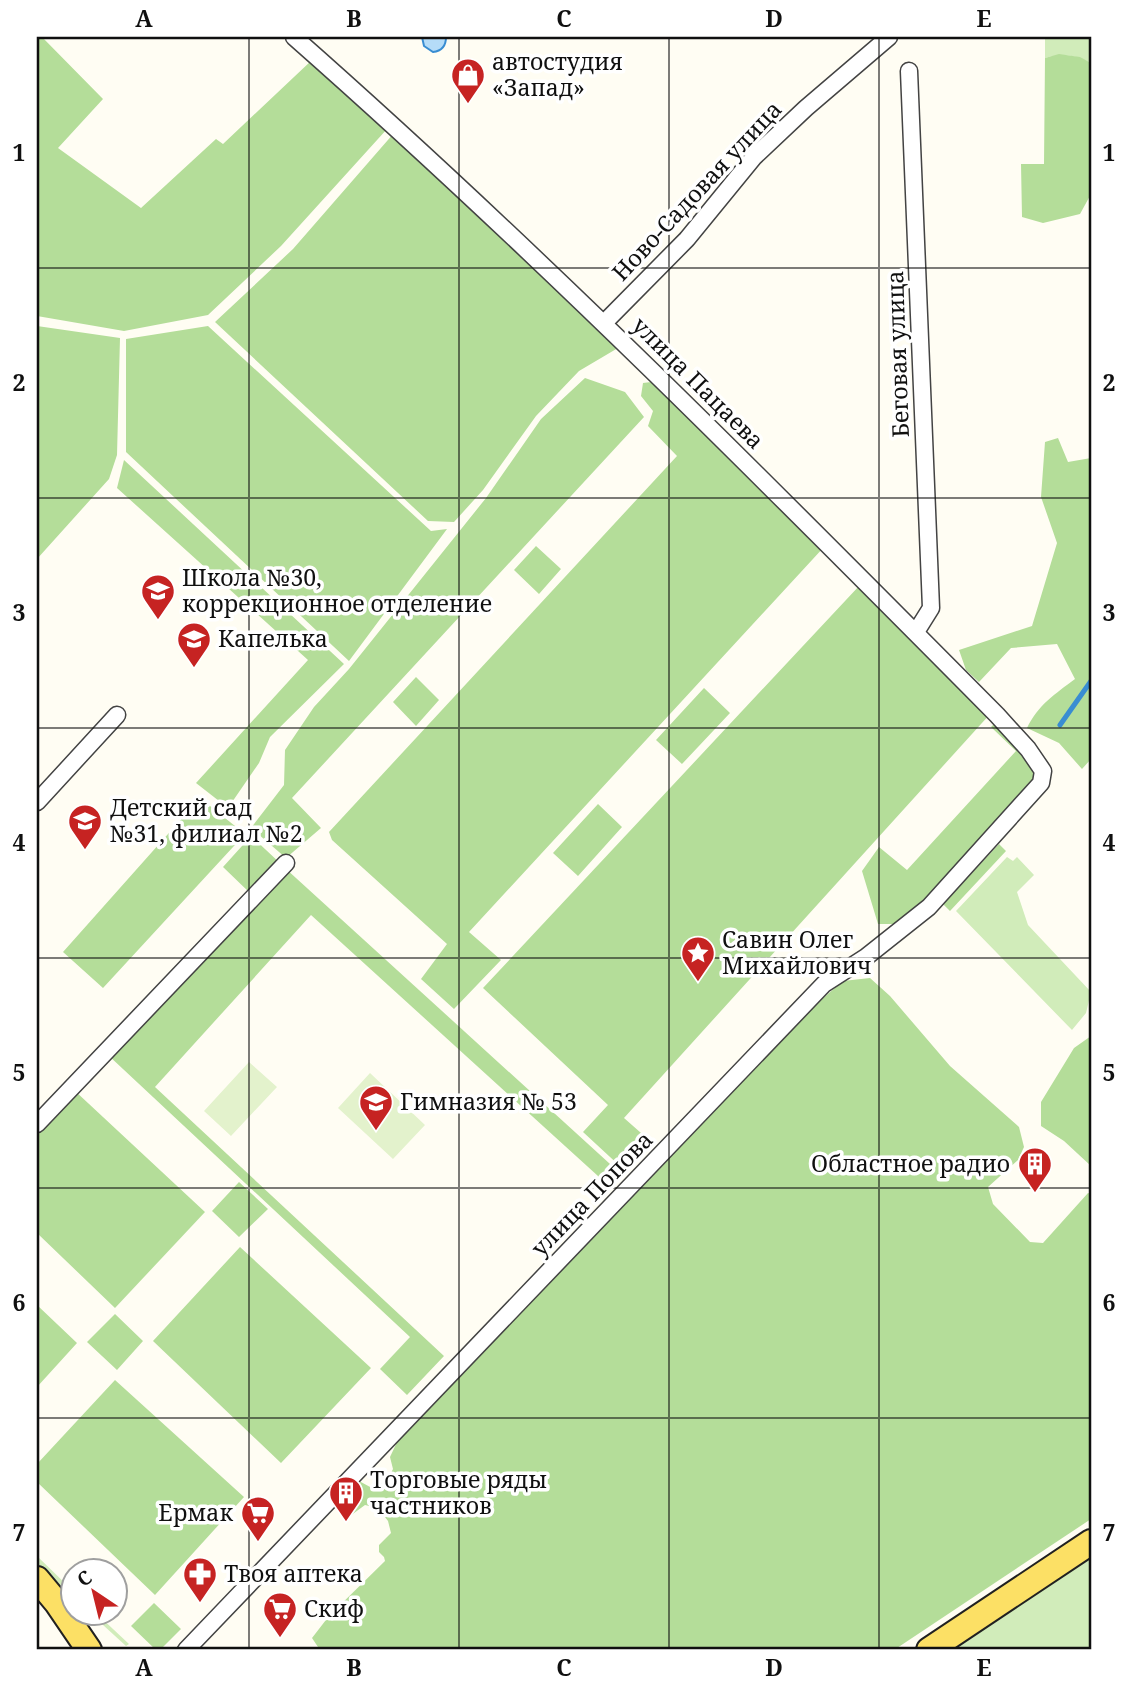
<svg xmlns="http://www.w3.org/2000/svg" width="1128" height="1687" font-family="'Noto Serif',serif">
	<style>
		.green { fill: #d1ecba }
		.forest { fill: #b4dd99 }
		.pitch { fill: #e3f2cc }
		.water { fill: #b5dcf8; stroke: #398dd2; stroke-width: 2 }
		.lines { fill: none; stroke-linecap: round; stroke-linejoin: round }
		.stream { stroke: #398dd2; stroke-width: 5 }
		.street-casing { stroke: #434343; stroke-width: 19 }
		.primary-casing { stroke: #212121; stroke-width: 28 }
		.street { stroke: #fff; stroke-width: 16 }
		.primary { stroke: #fce065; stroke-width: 24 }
		.grid { fill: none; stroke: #101010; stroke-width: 2; stroke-opacity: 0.55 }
		.labels { text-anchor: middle; stroke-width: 7; stroke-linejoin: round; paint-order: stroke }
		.poi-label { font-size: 23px; fill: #101010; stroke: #fff; text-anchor: start }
		.street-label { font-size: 23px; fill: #101010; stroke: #fff }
		.neatline { fill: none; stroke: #101010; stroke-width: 2.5 }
		.grid-label { font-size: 23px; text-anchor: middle; font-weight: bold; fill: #101010 }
	</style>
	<rect width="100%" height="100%" fill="#fffdf3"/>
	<path class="green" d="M1045,37H1091V63C1076,55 1062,53 1045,58Z
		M1007,857L1013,861L1017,857L1034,875L1017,892L1028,925L1091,992L1086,1013L1072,1030L956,911Z
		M1091,1553V1650H946Z
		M37,1556L73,1591V1597L37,1563Z
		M91,1614H97L129,1644L126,1646Z"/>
	<path class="forest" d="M37,37H42L103,99L58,148L141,208L216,139L223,144L312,60L387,129L281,246L208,315L124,331L37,316Z
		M1059,54L1080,57L1091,63V194L1080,214L1043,223L1022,217L1021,164H1044L1045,58Z
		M394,133L623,345L579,371L536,416L483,490L454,522L428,521L215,322L293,249Z
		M37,326L120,338L117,455L109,479L37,559Z
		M208,326L431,531L447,529L349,661L126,452V339Z
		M585,378L625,392L644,417L292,798L321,828L286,858L251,828L284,785L285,750L314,707L349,669L486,498L541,419Z
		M659,381L824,547L469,932L501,960L454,1009L421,979L447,944L332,840L329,832L677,456L648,426L653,411L641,396L643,383Z
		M1058,438L1068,462L1091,458V759L1082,769L1059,743L1027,728C1038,705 1055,694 1075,679L1057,644L1011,648L979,682L966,670L959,650L1032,626L1057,543L1041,497L1045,442Z
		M124,460L344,664L270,737L259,763L228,808L196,783L308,660L117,488Z
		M536,546L561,569L539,594L514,570Z
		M860,585L991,713L624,1118L649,1140L623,1169L583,1132L608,1105L483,988Z
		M416,677L439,700L416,726L393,702Z
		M704,688L730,713L682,764L656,740Z
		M998,720L1039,771L1037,782L930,903L901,924H878L862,871L879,847L907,870L1016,751L991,727Z
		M200,798L245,834L103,988L63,952Z
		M598,804L622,827L578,876L553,853Z
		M251,836L281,864L251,894L223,867Z
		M999,844L1006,851L950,911L943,904Z
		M285,868L621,1174L609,1186L311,915L155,1087L444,1356L407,1395L380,1369L410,1337L108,1055Z
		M870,978L890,996L950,1066L1019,1127L1024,1147L1018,1160L988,1187L993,1204L1030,1242L1043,1243L1088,1193L1091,1194V1519L894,1650H320L312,1638L329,1616L385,1561L384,1557L379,1552V1545L391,1533L388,1521L378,1508L365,1505L350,1516L336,1508L335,1502L348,1487L359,1481L372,1488L387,1481L393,1469L390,1457L398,1440L815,1005L843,981Z
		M1091,1036V1166L1064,1141L1041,1126V1102L1074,1048Z
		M74,1090L205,1212L115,1308L37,1233V1128Z
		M239,1182L268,1209L239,1237L212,1211Z
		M240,1247L371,1368L281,1463L153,1341Z
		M37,1305L77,1343L37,1387Z
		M115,1314L143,1341L117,1370L87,1342Z
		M115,1380L244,1497L155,1595L37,1482V1464Z
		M154,1603L181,1629L160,1650H156L131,1626Z"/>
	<path class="pitch" d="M249,1062L277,1087L231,1136L204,1111Z
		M370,1073L425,1125L393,1159L338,1108Z"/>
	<path class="water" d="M422,37H446C446,46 442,51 433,52L424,46Z"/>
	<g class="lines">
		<path class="stream" d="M1060,725L1091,681"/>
		<g class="street-casing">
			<path id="street" d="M909,71L931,608L916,632
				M604,323L687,239L754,157L806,108L889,37
				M37,802L117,715
				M37,1124L286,863
				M186,1650L824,984L866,957L929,907L1041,783L1043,771L1028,749L997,715C768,484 538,252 294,37"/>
		</g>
		<g class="primary-casing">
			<path id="primary" d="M37,1579L57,1603L89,1650
				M929,1650L1091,1542"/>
		</g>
		<use href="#street" class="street"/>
		<use href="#primary" class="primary"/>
	</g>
	<path class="grid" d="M249,37V1650M459,37V1650M669,37V1650M879,37V1650M37,268H1091M37,498H1091M37,728H1091M37,958H1091M37,1188H1091M37,1418H1091"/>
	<defs>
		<g id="shop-pin" transform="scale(1.75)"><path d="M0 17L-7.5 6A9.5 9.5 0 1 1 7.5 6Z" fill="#c62322" stroke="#fff"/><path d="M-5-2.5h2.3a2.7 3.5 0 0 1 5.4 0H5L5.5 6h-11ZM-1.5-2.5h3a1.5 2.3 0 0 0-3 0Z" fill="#fff"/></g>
		<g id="school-pin" transform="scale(1.75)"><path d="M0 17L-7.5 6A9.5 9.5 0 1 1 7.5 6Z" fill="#c62322" stroke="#fff"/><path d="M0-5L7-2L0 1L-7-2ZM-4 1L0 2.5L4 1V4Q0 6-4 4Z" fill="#fff"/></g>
		<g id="sight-pin" transform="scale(1.75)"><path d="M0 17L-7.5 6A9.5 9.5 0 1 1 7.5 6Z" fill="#c62322" stroke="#fff"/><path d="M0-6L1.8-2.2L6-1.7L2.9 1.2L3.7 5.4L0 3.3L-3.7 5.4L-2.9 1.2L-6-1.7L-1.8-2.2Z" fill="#fff"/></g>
		<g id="building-pin" transform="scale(1.75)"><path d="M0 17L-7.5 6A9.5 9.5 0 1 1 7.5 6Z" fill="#c62322" stroke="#fff"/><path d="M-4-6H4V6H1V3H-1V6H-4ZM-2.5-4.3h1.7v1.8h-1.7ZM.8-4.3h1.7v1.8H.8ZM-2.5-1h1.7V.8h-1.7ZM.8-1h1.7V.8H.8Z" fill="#fff"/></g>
		<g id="supermarket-pin" transform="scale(1.75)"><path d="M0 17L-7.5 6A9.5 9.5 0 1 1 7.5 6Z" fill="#c62322" stroke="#fff"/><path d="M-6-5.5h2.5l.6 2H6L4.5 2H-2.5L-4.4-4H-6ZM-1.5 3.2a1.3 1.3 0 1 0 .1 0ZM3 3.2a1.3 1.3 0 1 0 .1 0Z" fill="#fff"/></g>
		<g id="pharmacy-pin" transform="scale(1.75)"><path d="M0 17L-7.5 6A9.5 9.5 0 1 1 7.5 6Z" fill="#c62322" stroke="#fff"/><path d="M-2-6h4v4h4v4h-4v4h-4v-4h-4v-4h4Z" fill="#fff"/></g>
	</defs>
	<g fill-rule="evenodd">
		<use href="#shop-pin" x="468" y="75"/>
		<use href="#school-pin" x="158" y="591"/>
		<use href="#school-pin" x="194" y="639"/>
		<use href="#school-pin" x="85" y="821"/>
		<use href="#sight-pin" x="698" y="953"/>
		<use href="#school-pin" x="376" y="1102"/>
		<use href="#building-pin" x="1035" y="1164"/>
		<use href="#building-pin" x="346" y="1493"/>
		<use href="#supermarket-pin" x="258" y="1513"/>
		<use href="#pharmacy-pin" x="200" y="1574"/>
		<use href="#supermarket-pin" x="280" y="1609"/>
	</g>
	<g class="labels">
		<g class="poi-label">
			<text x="492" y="70">автостудия<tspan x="492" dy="26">«Запад»</tspan></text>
			<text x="182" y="586">Школа №30,<tspan x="182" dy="26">коррекционное отделение</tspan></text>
			<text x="218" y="647">Капелька</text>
			<text x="110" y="816">Детский сад<tspan x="110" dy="26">№31, филиал №2</tspan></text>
			<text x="722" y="948">Савин Олег<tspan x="722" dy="26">Михайлович</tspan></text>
			<text x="400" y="1110">Гимназия № 53</text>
			<text x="1010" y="1172" text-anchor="end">Областное радио</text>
			<text x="370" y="1488">Торговые ряды<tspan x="370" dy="26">частников</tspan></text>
			<text x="233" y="1521" text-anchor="end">Ермак</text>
			<text x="224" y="1582">Твоя аптека</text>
			<text x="304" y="1617">Скиф</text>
		</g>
		<g class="street-label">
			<text transform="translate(697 191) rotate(-47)" y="8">Ново-Садовая улица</text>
			<text transform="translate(898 354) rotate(-92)" y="8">Беговая улица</text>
			<text transform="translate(698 383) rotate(45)" y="8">улица Пацаева</text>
			<text transform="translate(592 1194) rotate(-46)" y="8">улица Попова</text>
		</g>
	</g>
	<rect width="1128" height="1687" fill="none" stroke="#ffffff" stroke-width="77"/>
	<g transform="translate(94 1592) rotate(325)"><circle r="33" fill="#ffffff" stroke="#9f9f9f" stroke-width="2"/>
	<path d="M0-5L12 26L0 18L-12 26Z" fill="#c62322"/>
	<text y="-10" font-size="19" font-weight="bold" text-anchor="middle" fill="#101010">С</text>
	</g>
	<rect x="38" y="38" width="1052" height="1610" class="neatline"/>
	<g class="grid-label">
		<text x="144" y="27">A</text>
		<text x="354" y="27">B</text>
		<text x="564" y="27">C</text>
		<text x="774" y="27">D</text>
		<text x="984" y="27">E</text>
		<text x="19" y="161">1</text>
		<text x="1109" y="161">1</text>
		<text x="19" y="391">2</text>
		<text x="1109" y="391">2</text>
		<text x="19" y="621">3</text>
		<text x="1109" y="621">3</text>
		<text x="19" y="851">4</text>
		<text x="1109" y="851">4</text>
		<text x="19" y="1081">5</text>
		<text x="1109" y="1081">5</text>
		<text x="19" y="1311">6</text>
		<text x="1109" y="1311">6</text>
		<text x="19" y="1541">7</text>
		<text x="1109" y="1541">7</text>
		<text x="144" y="1676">A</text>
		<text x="354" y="1676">B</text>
		<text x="564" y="1676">C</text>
		<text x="774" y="1676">D</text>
		<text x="984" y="1676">E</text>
	</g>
</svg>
